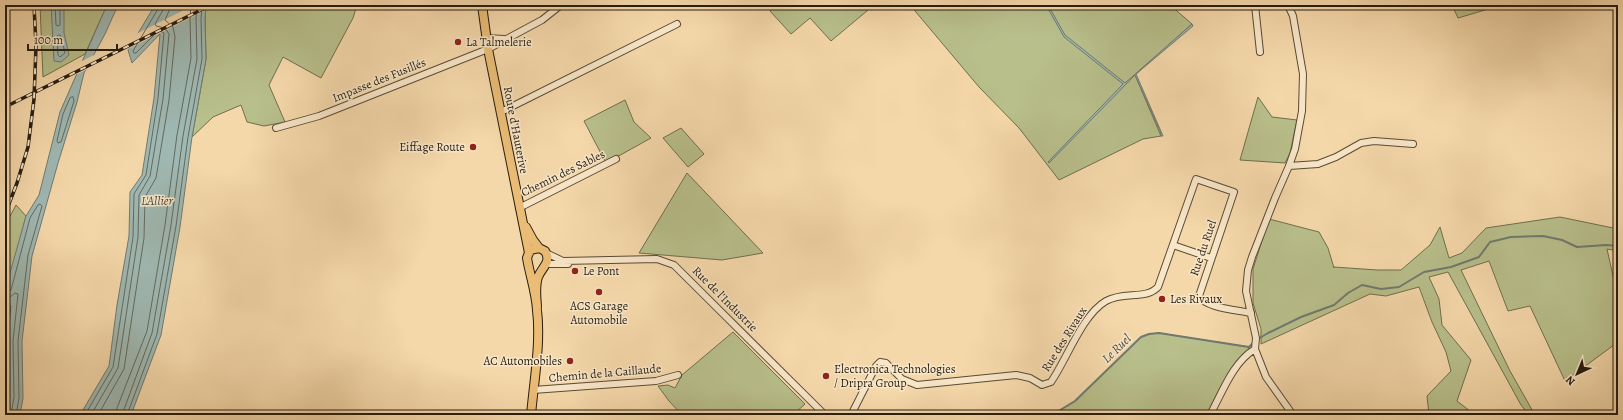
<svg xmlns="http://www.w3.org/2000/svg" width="1623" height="420" font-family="Alegreya,serif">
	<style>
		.green { fill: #b8bf8b; stroke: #6f6e4d }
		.water { fill: #9fb8b2; stroke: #6f7a71 }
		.pier { fill: #f5d8aa }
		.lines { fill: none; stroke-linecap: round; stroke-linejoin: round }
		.shore { stroke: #626a60; stroke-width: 1 }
		.stream { stroke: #6f7a71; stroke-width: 2 }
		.minor-casing { stroke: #5a4b36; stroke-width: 8 }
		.major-casing { stroke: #261c0f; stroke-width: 10 }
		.minor { stroke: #f8e6c8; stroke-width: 6 }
		.major { stroke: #eabc75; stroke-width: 8 }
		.rail-casing { stroke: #261c0f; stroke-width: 3.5 }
		.rail { stroke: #f8e6c8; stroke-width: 2; stroke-dasharray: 6; stroke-linecap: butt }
		.poi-dot { fill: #8f2418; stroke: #f8e6c8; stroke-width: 1.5 }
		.labels { text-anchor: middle; stroke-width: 3; stroke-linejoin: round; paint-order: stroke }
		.poi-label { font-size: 12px; fill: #261c0f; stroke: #f8e6c8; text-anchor: start }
		.street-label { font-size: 12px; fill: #261c0f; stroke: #f8e6c8 }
		.water-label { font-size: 13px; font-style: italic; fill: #4a4b40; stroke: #f8e6c8 }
	</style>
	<rect width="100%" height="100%" fill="#f5d8aa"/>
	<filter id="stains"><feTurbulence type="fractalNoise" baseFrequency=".005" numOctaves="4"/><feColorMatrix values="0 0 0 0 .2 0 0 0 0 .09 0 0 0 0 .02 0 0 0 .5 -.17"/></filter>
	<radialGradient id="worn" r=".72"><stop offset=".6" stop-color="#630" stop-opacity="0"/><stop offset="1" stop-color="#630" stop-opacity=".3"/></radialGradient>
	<path class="green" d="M40,5H107L85,54L43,77Z
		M206,5H357L353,18L321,78L283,57L269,85L285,122L264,126L247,122L241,105L213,117L192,137L206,59L205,19Z
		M778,5H874L831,41L810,18L791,34L770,11Z
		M910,5H1170L1192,24L1135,75L1161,136L1143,139L1059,180L1019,128L979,87Z
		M1452,5H1502L1458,18Z
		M1258,97L1272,117L1297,120L1290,153L1285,163L1240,160Z
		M625,100L634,122L651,138L606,163L584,121Z
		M681,128L704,154L688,167L663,138Z
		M687,173L763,253L722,260L639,253Z
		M16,205L26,216L5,297V226Z
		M1560,217L1618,229V251L1607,249L1618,298V342L1565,381L1530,306L1508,311L1489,261L1461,270L1510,371L1535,415H1529L1521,405L1448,272L1429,277L1439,299L1442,325L1471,360L1457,401L1475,415H1429L1427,396L1451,371L1446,352L1432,322L1419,287L1386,296L1370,294L1261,344V329L1253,303V269L1269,219L1319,232L1328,248L1334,268V267L1377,270H1401L1430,245L1440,227L1449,258L1462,253L1486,228Z
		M733,332L805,404L793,415H682L669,401L658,386L668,385L675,388L682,375Z
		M1159,333L1249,347V353L1241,361L1208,415H1052L1075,401L1141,337L1149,334Z"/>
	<path class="water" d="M51,5H64V33L69,55L61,62L54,61Z
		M107,5H118L105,34L84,73L77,102L58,163L32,256L22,341L23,398L20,415H5V297L10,273L26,216L39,195L60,112Z
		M155,5H206L205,19L206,59L192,137L180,227L161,335L131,415H80L109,366L117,305L129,236L130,192L142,175L154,98L160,34L132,63L128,50Z
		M1046,5H1048L1065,35L1125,83L1192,24L1193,26L1136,74L1163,136H1161L1160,131L1135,75L1049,163L1048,162L1123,84L1064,37Z"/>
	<path class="pier" d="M194,5H208V9L126,50L136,34Z
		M96,54L88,69L73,76L80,62Z"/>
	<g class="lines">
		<path class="shore" d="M55,5L56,25L58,26L60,25V5
			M59,35L61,36L65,53L60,57L58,55L57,37Z
			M73,97L74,101L61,142L58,143L57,141L63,114L70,98Z
			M5,293H8L11,290L30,218L38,205L40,204L42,206L28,255L18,341L19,398L16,415
			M5,298L10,297L15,293L18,294L13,341L14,397L11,415
			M5,304H9L11,306L7,341L8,397L5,411
			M85,415L113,367L133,237L134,194L146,175L158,98L164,33L160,31L157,32L136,53H134L133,51L158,9L159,5
			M91,415L118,368L138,237L139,195L150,176L163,99L169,34L165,28L156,26L155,24L163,10L164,5
			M98,415L124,369L144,238L145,197L156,178L169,100L175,37L173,27L165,20L169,11L170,5
			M116,415L117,408L147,331L165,225L177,135L191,58L190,19L191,5
			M122,415L152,333L171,225L183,136L197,59L196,19L197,5
			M127,415L157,334L176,226L188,137L202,59L201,19L202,5"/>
		<path class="stream" d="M1258,339L1268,333L1301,317L1334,305L1348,293L1362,285L1381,289L1399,287L1424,272L1451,267L1479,257L1490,242L1511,237L1543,236L1562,240L1577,247L1606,245L1618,246
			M1052,415L1075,401L1141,337L1149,334L1159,333L1249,347L1253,343"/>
		<g class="minor-casing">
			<path id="minor" d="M1255,5L1260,52
				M1288,5L1293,16L1303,74L1302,111L1295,149L1289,166L1275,198L1252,257L1248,270L1246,291L1256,338L1255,349L1266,377L1293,415
				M486,38L504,39
				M501,112L677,24
				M276,128L319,116L488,49L542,20L561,5
				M1289,166L1318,164L1336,157L1361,143L1374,141L1413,144
				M519,208L616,159
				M1173,245L1211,258
				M546,253L563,261L657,259L674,265L825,415
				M546,264H568
				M533,390L656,381L678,375
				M851,415L876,366L880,362L886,363L902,379L917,385L1016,375L1030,378L1042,385L1051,382C1067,359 1082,315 1106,301C1124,291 1146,300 1158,287L1196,179L1234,192L1199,296C1205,308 1238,310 1251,313
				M1210,415C1222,393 1233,362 1255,349"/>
		</g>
		<g class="major-casing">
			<path id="major" d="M482,5L488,49L529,253
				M526,227L533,240L539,248
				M531,415C534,381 541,343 537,310C536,292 530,276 527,258L530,250L539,248L545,251C552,262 542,267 538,277C535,286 536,296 537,306"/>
		</g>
		<use href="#minor" class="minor"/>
		<use href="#major" class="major"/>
		<g class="rail-casing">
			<path id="rail" d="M5,107L211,5
				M5,214L17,183L28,147L34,99L36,46L34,5"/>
		</g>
		<use href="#rail" class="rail"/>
	</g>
	<g class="poi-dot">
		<circle cx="458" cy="42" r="4"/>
		<circle cx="473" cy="147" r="4"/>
		<circle cx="575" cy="271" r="4"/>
		<circle cx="599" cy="292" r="4"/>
		<circle cx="1162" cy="299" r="4"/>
		<circle cx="570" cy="361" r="4"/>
		<circle cx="826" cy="376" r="4"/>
	</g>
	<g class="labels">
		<g class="poi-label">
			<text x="466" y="46">La Talmelerie</text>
			<text x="465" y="151" text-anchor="end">Eiffage Route</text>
			<text x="583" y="275">Le Pont</text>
			<text x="1170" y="303">Les Rivaux</text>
			<text x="599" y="310" text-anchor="middle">ACS Garage<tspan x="599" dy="14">Automobile</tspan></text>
			<text x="562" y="365" text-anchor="end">AC Automobiles</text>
			<text x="834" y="373">Electronica Technologies<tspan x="834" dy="14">/ Dripra Group</tspan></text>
		</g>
		<g class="street-label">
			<text transform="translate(379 80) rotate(-22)" y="4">Impasse des Fusillés</text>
			<text transform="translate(516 130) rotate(79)" y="4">Route d'Hauterive</text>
			<text transform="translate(563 173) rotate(-26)" y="4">Chemin des Sables</text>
			<text transform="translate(1203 248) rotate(-71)" y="4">Rue du Ruel</text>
			<text transform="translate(725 299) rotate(45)" y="4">Rue de l'Industrie</text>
			<text transform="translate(1064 339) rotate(-58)" y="4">Rue des Rivaux</text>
			<text transform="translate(605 373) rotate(-5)" y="4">Chemin de la Caillaude</text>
		</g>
		<g class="water-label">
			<text x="157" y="205">L'Allier</text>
			<text transform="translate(1116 348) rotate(-44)" y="5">Le Ruel</text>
		</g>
	</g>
	<rect width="1623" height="420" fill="none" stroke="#f5d8aa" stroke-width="20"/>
	<rect x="6" y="6" width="1611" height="408" fill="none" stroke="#261c0f" stroke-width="2"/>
	<rect x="10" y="10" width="1603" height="400" fill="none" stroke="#261c0f"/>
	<g transform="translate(1577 374) rotate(224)" stroke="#f8e6c8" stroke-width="3" paint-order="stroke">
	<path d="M0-3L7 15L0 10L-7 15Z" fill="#261c0f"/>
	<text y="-6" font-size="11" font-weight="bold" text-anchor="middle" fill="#261c0f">N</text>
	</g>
	<path d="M28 44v6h89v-6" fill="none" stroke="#261c0f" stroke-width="2"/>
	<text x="34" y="44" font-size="12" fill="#261c0f" stroke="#f8e6c8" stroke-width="3" paint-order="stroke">100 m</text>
	<rect width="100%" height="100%" filter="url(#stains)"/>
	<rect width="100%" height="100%" fill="url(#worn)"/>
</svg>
